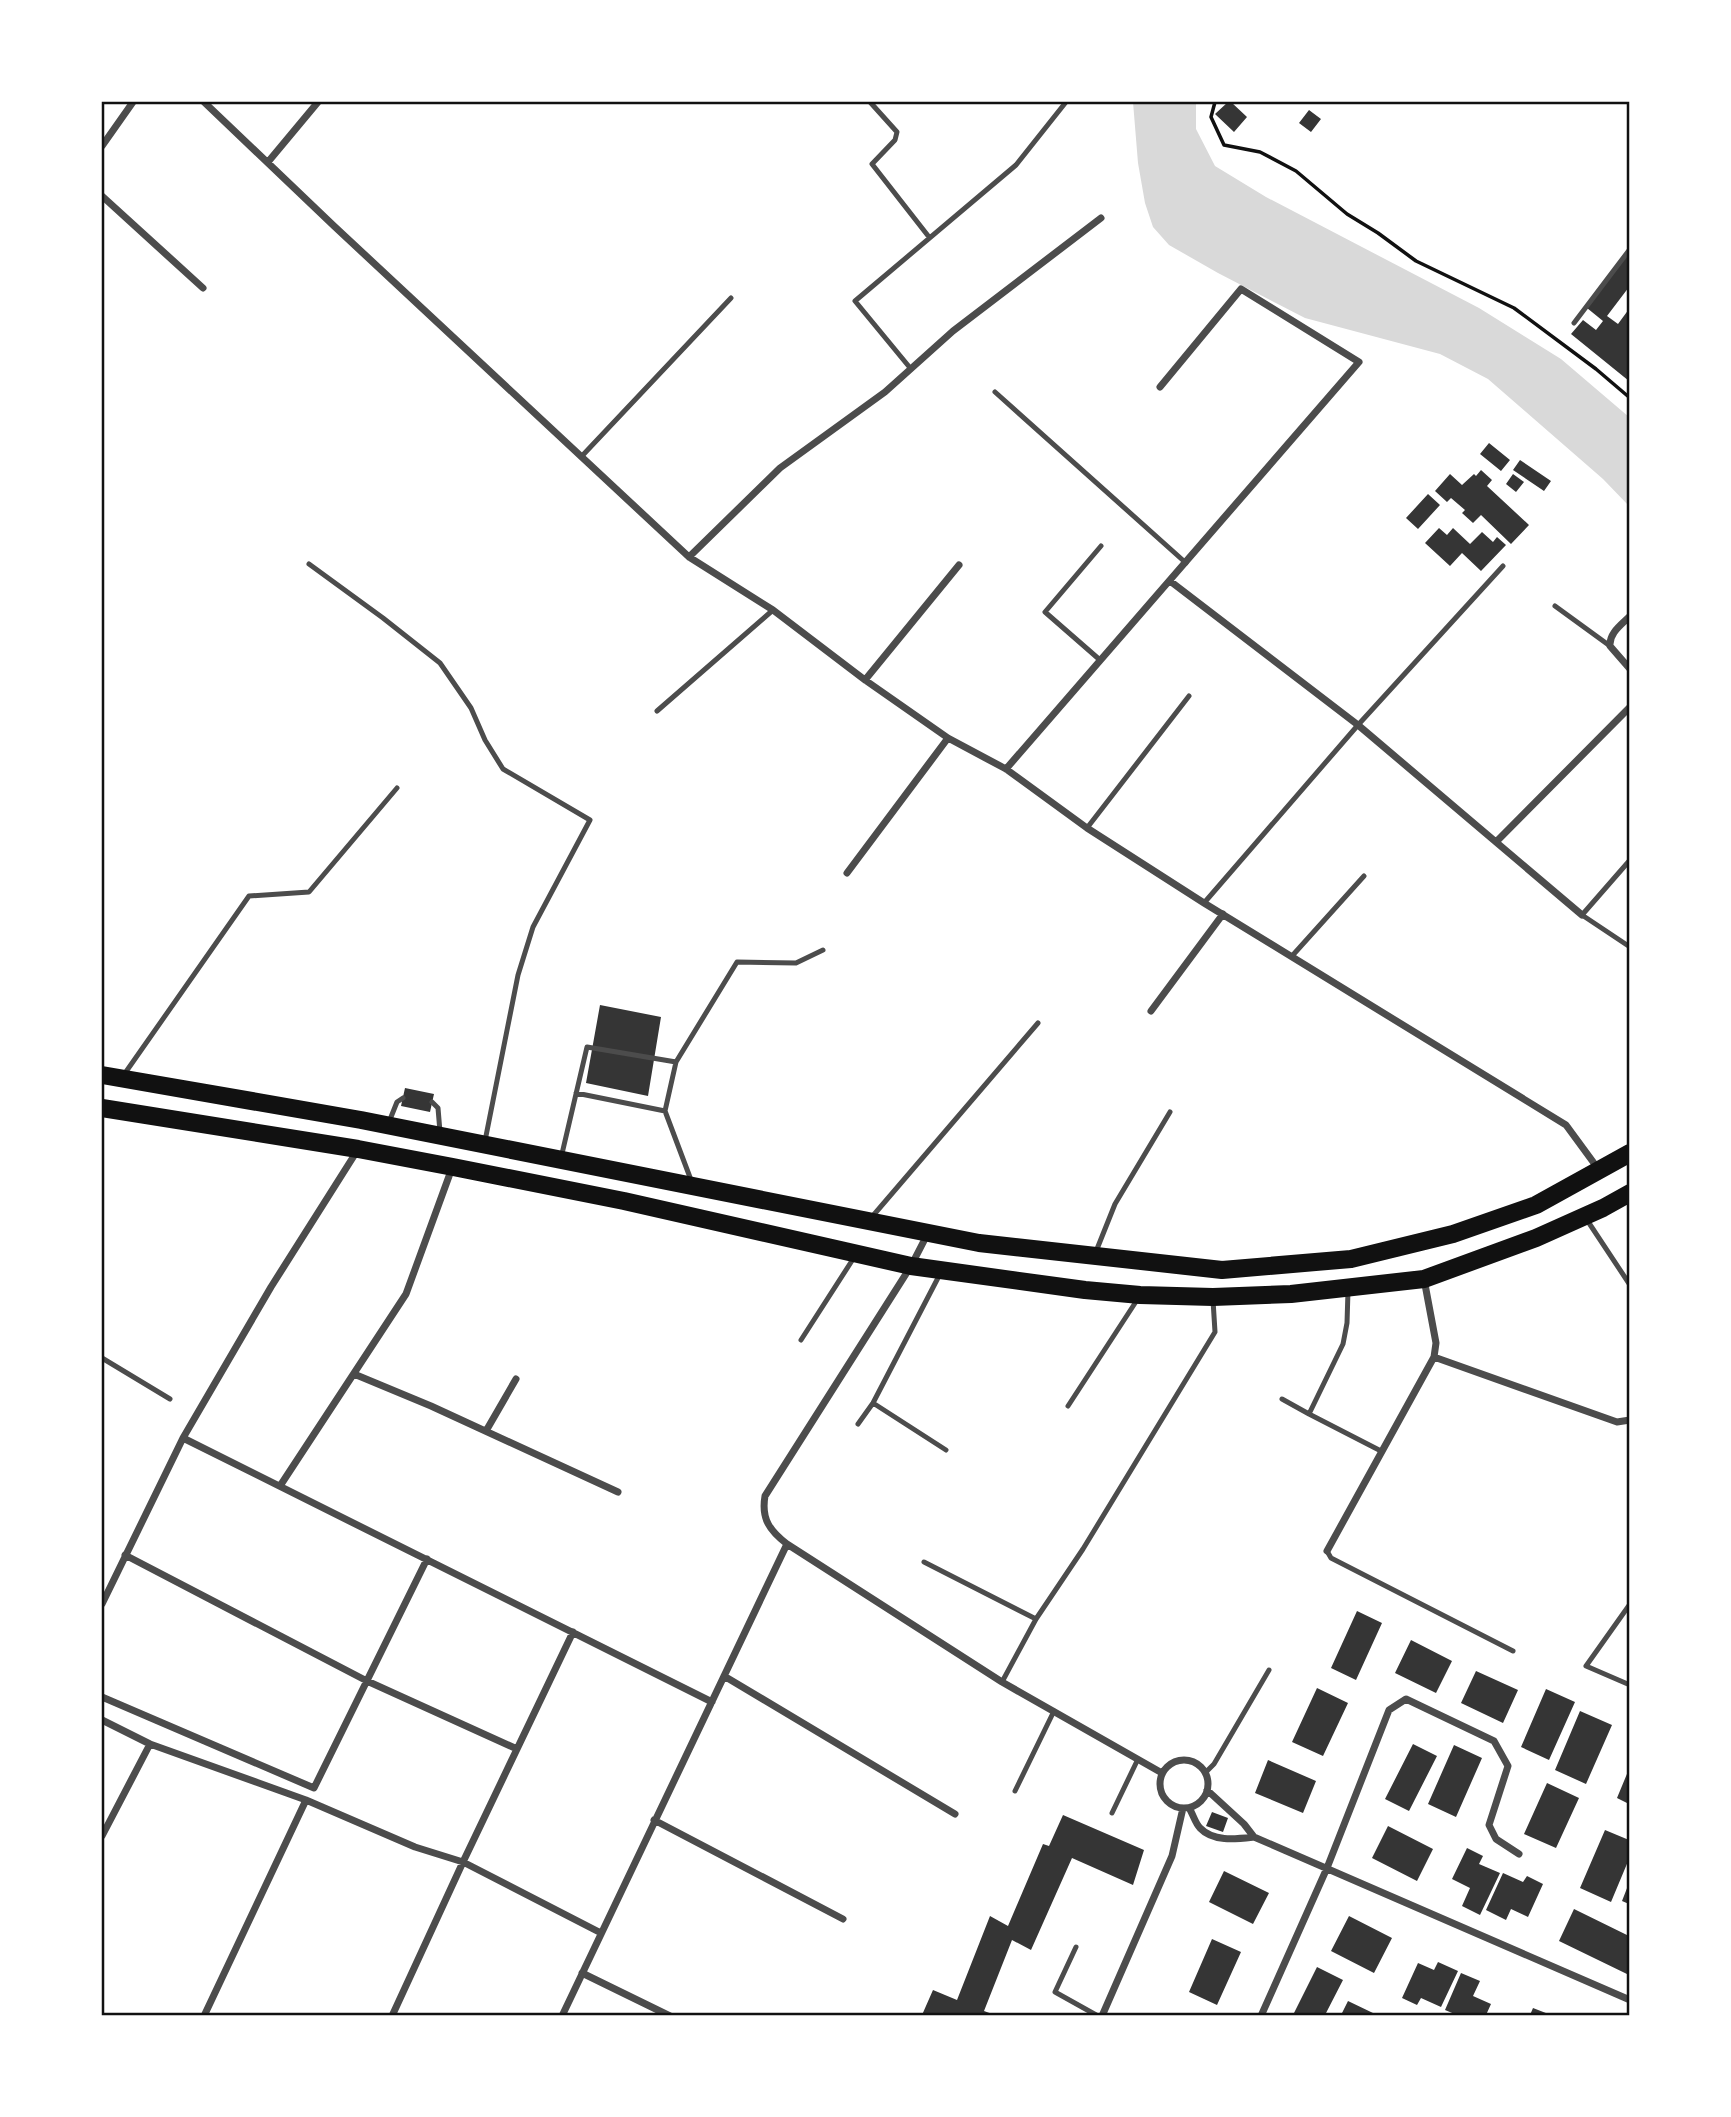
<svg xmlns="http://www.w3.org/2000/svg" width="1731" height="2117" font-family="Overpass,sans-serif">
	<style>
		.water { fill: #d9d9d9 }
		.building { fill: #353535 }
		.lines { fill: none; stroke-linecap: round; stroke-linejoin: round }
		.path { stroke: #111; stroke-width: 3.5 }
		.service { stroke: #4c4c4c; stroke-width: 5 }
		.minor { stroke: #4c4c4c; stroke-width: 7 }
		.trunk { stroke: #111; stroke-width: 18 }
		.neatline { fill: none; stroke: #111; stroke-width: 2.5 }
	</style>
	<rect width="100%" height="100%" fill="#fff"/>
	<path class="water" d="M1133,102H1196V129L1215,166L1266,197L1479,308L1561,359L1629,417V506L1603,479L1488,379L1440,354L1305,318L1218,273L1169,245L1153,227L1145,203L1138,163Z"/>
	<path class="building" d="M1228,102H1231L1247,117L1234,132L1215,114Z
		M1309,110L1321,119L1311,132L1299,123Z
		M1629,253V287L1607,316L1618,324L1629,309V381L1571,334L1583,320L1596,330L1603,321L1587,308Z
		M1489,443L1510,460L1501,471L1480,454Z
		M1520,460L1551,481L1544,491L1513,470Z
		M1481,470L1492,480L1487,486L1529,525L1511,544L1481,515L1473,523L1462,513L1465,510L1451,498L1447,502L1435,491L1450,474L1462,485L1474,474L1476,476Z
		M1513,474L1524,482L1516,492L1506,484Z
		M1428,494L1440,505L1418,529L1406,518Z
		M1439,528L1447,535L1453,528L1470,544L1482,532L1493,542L1497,537L1506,545L1481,571L1462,553L1450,566L1425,543Z
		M600,1005L661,1017L648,1096L586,1083Z
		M405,1088L434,1094L430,1112L401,1106Z
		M1357,1611L1382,1623L1356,1680L1331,1668Z
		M1411,1640L1452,1661L1436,1693L1395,1673Z
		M1476,1671L1518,1690L1503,1723L1461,1703Z
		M1317,1688L1348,1703L1323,1756L1292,1742Z
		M1546,1689L1575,1702L1549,1760L1521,1747Z
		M1580,1711L1612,1725L1586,1784L1555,1770Z
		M1413,1744L1437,1756L1409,1811L1385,1799Z
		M1454,1745L1482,1758L1456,1817L1428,1804Z
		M1268,1760L1316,1781L1303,1813L1255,1793Z
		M1629,1769V1804L1617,1798Z
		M1547,1783L1579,1798L1556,1848L1524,1834Z
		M1212,1812L1228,1818L1223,1832L1206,1826Z
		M1063,1815L1144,1850L1133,1885L1072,1858L1031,1950L1012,1940L984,2011L995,2015H922L933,1990L957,2000L990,1916L1008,1926L1043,1844L1049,1846Z
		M1388,1826L1433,1849L1417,1881L1372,1858Z
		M1605,1830L1629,1840V1859L1611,1902L1580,1888Z
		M1467,1848L1483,1856L1479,1864L1500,1873L1480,1915L1462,1906L1470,1888L1452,1879Z
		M1224,1871L1269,1893L1253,1924L1209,1902Z
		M1503,1873L1523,1882L1527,1876L1543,1884L1528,1917L1511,1909L1506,1920L1486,1910Z
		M1629,1883V1904L1622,1901Z
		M1574,1909L1629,1936V1975L1559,1941Z
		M1349,1916L1392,1938L1374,1973L1331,1951Z
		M1212,1939L1241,1952L1217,2005L1189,1992Z
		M1438,1962L1458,1971L1441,2007L1421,1998L1417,2005L1402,1998L1418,1963L1434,1970Z
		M1317,1967L1343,1980L1325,2015H1293Z
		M1461,1973L1480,1981L1473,1996L1491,2004L1486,2015H1457L1445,2010Z
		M1348,2001L1373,2013L1372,2015H1341Z
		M1533,2008L1551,2015H1530Z"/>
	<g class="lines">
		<path class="path" d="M1215,102L1211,117L1224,145L1260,152L1296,171L1347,214L1378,233L1416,261L1514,308L1596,369L1630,398"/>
		<path class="service" d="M870,102L897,132L895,140L872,164L929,237
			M1574,323L1630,249
			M911,369L855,301L1016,165L1066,102
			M995,392L1186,563
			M581,457L731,298
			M309,564L383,618L440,663L471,708L485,740L503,769L590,820L533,927L518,975L485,1141
			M1555,606L1610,646
			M1100,660L1045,612L1101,546
			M657,711L773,610
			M1087,828L1189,696
			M1630,860L1582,915L1630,947
			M1204,903L1358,725L1503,566
			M1292,956L1364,876
			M123,1076L249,896L309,892L397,788
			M576,1093L665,1111L691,1180
			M432,1102L438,1108L440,1132
			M665,1111L676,1062
			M389,1122L397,1102L403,1098
			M561,1158L587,1047L676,1062L737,962L796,963L823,950
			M871,1218L1038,1023
			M1587,1220L1630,1285
			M1095,1254L1115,1204L1170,1112
			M1348,1291L1347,1323L1343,1344L1309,1414L1381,1451
			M801,1340L855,1256
			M102,1358L170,1399
			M1282,1399L1309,1414
			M873,1403L946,1450
			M1068,1406L1139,1297
			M858,1424L873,1403L940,1274
			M1327,1551L1331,1558L1513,1651
			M924,1562L1036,1619
			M1630,1604L1586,1666L1630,1685
			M1002,1682L1036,1619L1083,1549L1215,1332L1213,1300
			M1205,1773L1214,1764L1269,1670
			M1015,1791L1054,1711
			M1112,1813L1138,1759
			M1076,1947L1055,1992L1098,2016"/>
		<path class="minor" d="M204,102L334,226L689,557L773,610L865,680L948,738L1006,769L1087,828L1204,903L1566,1125L1599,1170
			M102,146L133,102
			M268,162L318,102
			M102,196L203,288
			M689,557L780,468L885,392L953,331L1101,218
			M1170,581L1358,725L1582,915
			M1630,616C1621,625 1609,633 1610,646L1630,669
			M865,680L959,565
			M1006,769L1359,362L1241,289L1160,387
			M1496,842L1630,707
			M847,873L948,738
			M1151,1011L1223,914
			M927,1235L911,1266L765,1496C761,1519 770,1531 787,1544L1002,1682L1162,1773
			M1434,1357L1617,1422L1630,1420
			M354,1374L431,1406L618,1492
			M486,1431L516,1379
			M183,1438L712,1702
			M280,1486L406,1294L452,1168
			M1327,1551L1434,1357L1436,1343L1424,1279
			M125,1555L367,1681L517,1749
			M102,1604L183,1438L271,1287L357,1151
			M724,1676L955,1814
			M102,1697L314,1788L427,1559
			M102,1720L150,1744L306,1800L415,1847L463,1862L601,1933
			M1160 1784a24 24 0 1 1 48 0a24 24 0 1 1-48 0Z
			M1207,1790L1244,1824L1254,1837
			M1189,1808C1193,1814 1195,1823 1200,1828C1213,1842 1236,1839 1254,1837L1630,2000
			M654,1820L843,1919
			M102,1836L150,1744
			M582,1973L670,2016
			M204,2016L306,1800
			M392,2016L463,1862L573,1632
			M562,2016L787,1544
			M1102,2016L1172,1856L1183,1808
			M1261,2016L1327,1868L1389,1710L1406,1699L1494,1741L1508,1766L1489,1825L1496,1839L1519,1854"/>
		<path class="trunk" d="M102,1075L361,1120L979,1243L1222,1270L1351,1259L1453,1234L1536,1205L1630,1153
			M102,1108L358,1149L453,1167L624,1201L911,1266L1085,1290L1140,1295L1213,1297L1291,1294L1424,1279L1536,1238L1603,1208L1630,1193"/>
	</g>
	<rect width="1731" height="2117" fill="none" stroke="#ffffff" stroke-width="206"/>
	<rect x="103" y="103" width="1525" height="1911" class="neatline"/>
</svg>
